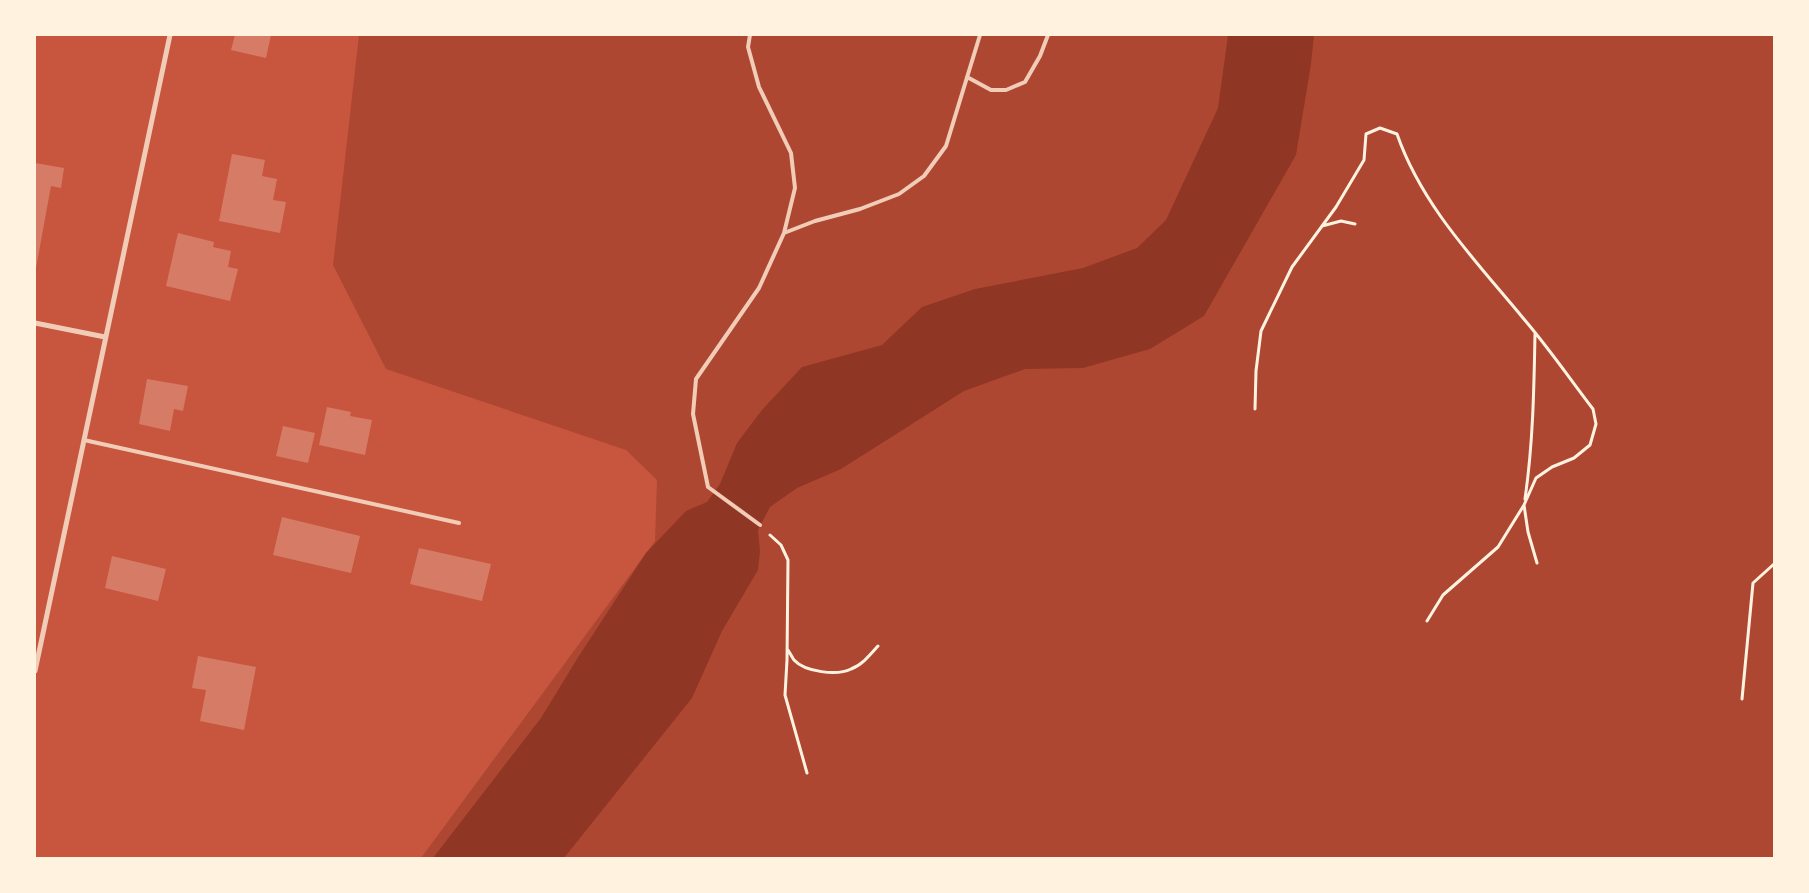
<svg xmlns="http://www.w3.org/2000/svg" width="1809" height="893" font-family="'Varela Round',sans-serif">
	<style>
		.green { fill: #ae4732 }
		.water { fill: #8f3625 }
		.building { fill: #d67c66 }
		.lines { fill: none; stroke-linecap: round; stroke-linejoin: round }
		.path { stroke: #fff3e0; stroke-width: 3 }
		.service { stroke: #f1ccb7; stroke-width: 4 }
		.minor { stroke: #f1ccb7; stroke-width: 5 }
	</style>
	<rect width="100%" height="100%" fill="#c8553d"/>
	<path class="green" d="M359,35H1774V858H421L655,541L657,480L626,450L386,369L333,265Z"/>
	<path class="water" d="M1228,35H1314L1311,64L1296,155L1204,316L1150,349L1083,368L1025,369L964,391L841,469L797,488L770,507L758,530L760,551L758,570L722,631L692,698L564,858H433L541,718L577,659L646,553L686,511L707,502L720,484L737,443L762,410L802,367L882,345L922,307L975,289L1083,268L1137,248L1166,220L1218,108Z"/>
	<path class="building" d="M235,35H271L266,58L231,50Z
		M232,154L265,160L262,176L277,179L273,200L286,202L280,233L219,221Z
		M35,163L64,168L61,188L51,186L36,268Z
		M178,233L214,242L213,247L231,251L228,267L238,269L230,301L166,286Z
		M147,379L188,386L183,411L174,409L170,431L139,424Z
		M327,407L351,412L350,416L372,420L365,455L319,445Z
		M283,426L315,433L308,463L276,456Z
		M282,517L360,536L351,573L273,555Z
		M419,548L491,564L482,601L410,584Z
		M112,556L166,569L158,601L105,588Z
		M198,656L256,667L244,730L200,721L206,690L192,688Z"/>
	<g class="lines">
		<path class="path" d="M1322,226L1341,221L1355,224
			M1255,409L1256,371L1261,331L1292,267L1336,207L1364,160L1366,134L1380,128L1397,134C1422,206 1476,261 1523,318C1548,347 1570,379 1593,409L1596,424L1590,445L1574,458L1552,467L1536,478L1524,505L1528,532L1537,563
			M1525,499C1533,444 1534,389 1535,334
			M770,535L781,545L788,560L787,660L785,695L807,773
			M1427,621L1443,595L1498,547L1524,505
			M788,650C790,653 792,657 794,660C805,672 837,676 851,669C862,665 870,655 878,646
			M1742,699L1753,583L1774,564"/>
		<path class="service" d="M750,35L748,47L759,87L791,153L795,188L784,233L759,288L696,379L693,414L708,487L760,525
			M967,77L991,90H1006L1025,82L1040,56L1048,35
			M784,233L815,221L860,209L899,194L924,176L946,146L980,35
			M84,440L459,523"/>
		<path class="minor" d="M35,323L105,337
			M35,671L170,35"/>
	</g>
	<rect width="1809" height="893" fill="none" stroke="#fff3e0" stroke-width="72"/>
</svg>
